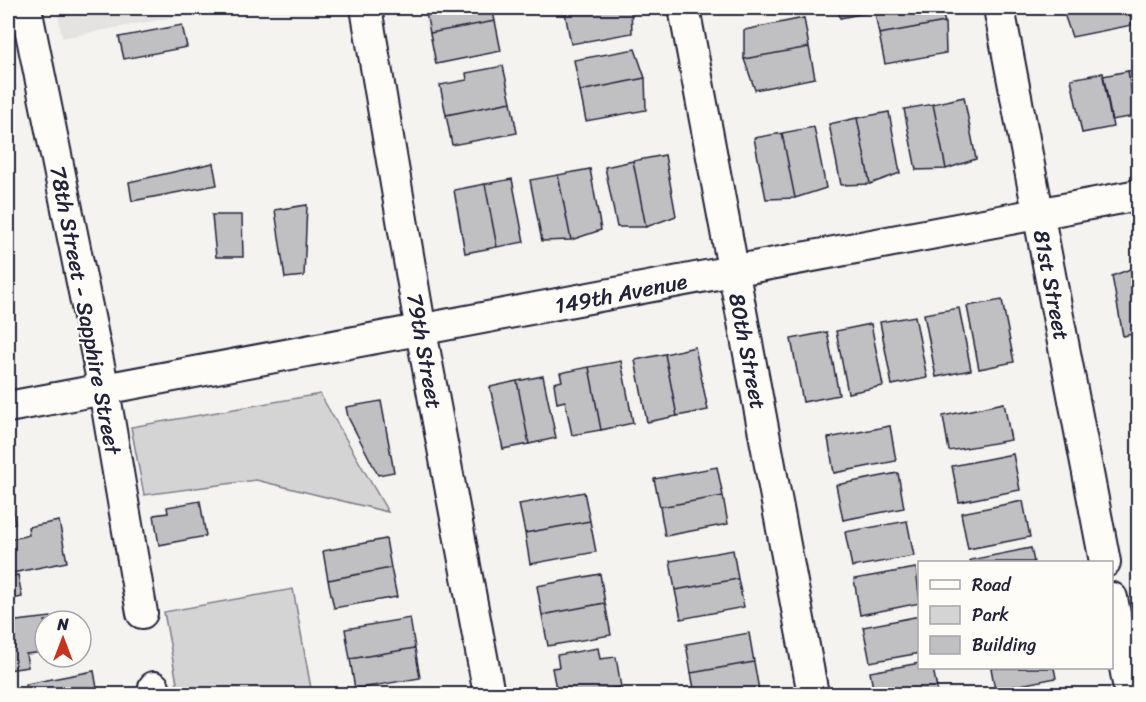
<svg xmlns="http://www.w3.org/2000/svg" width="1146" height="702" font-family="Sriracha,sans-serif">
	<style>
		.built { fill: #e4e3e2 }
		.green { fill: #d5d4d5; stroke: #7c7b88; stroke-width: 1.5 }
		.building { fill: #c0bfc2; stroke: #22223b; stroke-width: 1.5 }
		.lines { fill: none; stroke-linecap: round; stroke-linejoin: round }
		.minor-casing { stroke: #22223b; stroke-width: 34 }
		.minor { stroke: #fdfcf7; stroke-width: 30 }
		.labels { text-anchor: middle; stroke-width: 4.5; stroke-linejoin: round; paint-order: stroke }
		.street-label { font-size: 22px; fill: #22223b; stroke: #fdfcf7 }
	</style>
	<rect width="100%" height="100%" fill="#f4f3ef"/>
	<filter id="ink" filterUnits="userSpaceOnUse"><feTurbulence type="fractalNoise" baseFrequency=".0167" numOctaves="2"/><feDisplacementMap in="SourceGraphic" scale="12" xChannelSelector="R" yChannelSelector="G"/><feConvolveMatrix kernelMatrix="1 2 1 2 8 2 1 2 1" color-interpolation-filters="sRGB"/></filter>
	<g filter="url(#ink)">
		<path class="built" d="M57,8H223L62,38Z"/>
		<path class="green" d="M320,394L388,512L256,480L144,495L131,427Z
			M293,589L312,694H179L164,612Z"/>
		<path class="building" d="M425,8H492L495,21L430,33Z
			M564,8H597L565,13Z
			M597,8H631L632,33L571,44L565,13Z
			M738,8H758L739,11Z
			M838,8H864L865,13L840,18Z
			M874,8H940L945,22L879,34Z
			M1062,8H1129L1132,25L1072,37Z
			M804,18L809,47L744,59V30Z
			M495,21L501,51L436,64L430,33Z
			M945,22L946,53L885,64L879,34Z
			M182,25L187,47L124,59L119,37Z
			M809,47L815,78L755,90L744,59Z
			M635,49L645,78L580,91L574,60Z
			M503,66L511,102L446,115L440,85L467,80L466,73Z
			M1138,69V115L1136,116L1128,71Z
			M1128,71L1136,116L1111,120L1103,76Z
			M1103,73L1113,127L1082,133L1071,79Z
			M645,78L646,110L586,121L580,91Z
			M964,97L976,159L946,169L933,104Z
			M511,102L517,133L452,145L446,115Z
			M933,104L946,169L916,170L904,109Z
			M889,112L900,173L870,184L857,118Z
			M857,118L870,184L841,185L829,124Z
			M814,127L826,188L795,198L782,133Z
			M782,133L795,198L766,199L754,138Z
			M665,155L676,216L646,227L633,161Z
			M633,161L646,227H617L605,167Z
			M213,163L217,185L132,201L129,182Z
			M590,169L601,230L571,240L558,175Z
			M558,175L571,240L542,241L530,180Z
			M512,179L524,242L497,247L485,184Z
			M485,184L497,247L465,253L454,190Z
			M307,205L304,276L285,278L275,210Z
			M212,215H242L243,257H216Z
			M1138,266V333L1123,336L1112,276Z
			M1002,300L1014,362L979,369L967,306Z
			M959,308L971,370L936,377L924,314Z
			M915,316L927,378L892,385L880,322Z
			M871,324L883,386L848,393L836,331Z
			M827,332L839,395L803,402L791,339Z
			M695,347L708,410L677,416L665,354Z
			M665,354L677,416L647,422L635,360Z
			M621,361L633,423L601,430L589,367Z
			M589,367L601,430L572,435L565,401L557,403L554,383L562,381L560,373Z
			M543,376L556,438L529,444L517,381Z
			M1138,378V410L1135,411L1134,379Z
			M517,381L529,444L503,449L490,387Z
			M381,401L394,472L378,475L348,417L346,407Z
			M1004,403L1011,440L949,451L943,416Z
			M890,426L896,461L834,473L828,438Z
			M1013,454L1020,490L959,502L952,466Z
			M717,467L723,496L660,507L654,479Z
			M898,473L904,508L843,520L836,485Z
			M8,491L15,523L8,525Z
			M584,492L590,521L525,533L519,504Z
			M723,496L728,524L665,536L660,507Z
			M200,501L206,536L159,545L154,515L168,513L167,507Z
			M1023,501L1030,537L968,549L961,513Z
			M59,521L67,562L12,573L11,567L8,568V540L29,535L28,527Z
			M590,521L596,552L530,564L525,533Z
			M907,521L914,556L852,567L845,532Z
			M386,539L391,568L328,580L323,551Z
			M1031,548L1034,562H970V560Z
			M733,550L738,579L675,590L670,561Z
			M391,568L397,597L334,608L328,580Z
			M916,568L920,603L860,615L854,579Z
			M600,574L605,603L542,615L537,586Z
			M18,575L22,597L8,600V577Z
			M738,579L744,607L681,619L675,590Z
			M605,603L611,635L548,646L542,615Z
			M920,616V653L870,662L863,627Z
			M51,617V621H45V652L26,654L28,667L8,670V639H10L8,622Z
			M410,618L415,648L350,659L345,629Z
			M749,633L754,662L691,673L686,644Z
			M415,648L420,678L355,689L350,659Z
			M598,648L600,659L616,657L621,687L578,694H557L552,668L559,667L557,655Z
			M754,662L759,690L735,694H695L691,673Z
			M920,663V668H933L938,694H874L870,672Z
			M991,668H1054L1056,678L995,690Z
			M94,671L98,694H28L26,684Z
			M621,687L623,694H578Z
			M1059,690V694H1038Z"/>
		<g class="lines">
			<g class="minor-casing">
				<path id="minor" d="M26,8L104,390L142,613
					M366,8L421,331L489,694
					M684,8L813,694
					M999,8L1105,562
					M8,407L1138,195
					M1112,598L1130,694
					M154,687L156,694"/>
			</g>
			<use href="#minor" class="minor"/>
		</g>
	</g>
	<g class="labels">
		<g class="street-label">
			<text transform="translate(1052 285) rotate(79)" y="8">81st Street</text>
			<text transform="translate(621 293) rotate(-11)" y="8">149th Avenue</text>
			<text transform="translate(86 310) rotate(79)" y="8">78th Street - Sapphire Street</text>
			<text transform="translate(425 351) rotate(80)" y="8">79th Street</text>
			<text transform="translate(748 351) rotate(79)" y="8">80th Street</text>
		</g>
	</g>
	<rect width="1146" height="702" fill="none" stroke="#fdfcf7" stroke-width="30"/>
	<rect x="15" y="15" width="1116" height="672" fill="none" stroke="#22223b" stroke-width="2" filter="url(#ink)"/>
	<rect x="918" y="561" width="195" height="108" fill="#fdfcf7" stroke="#a5a5ac" stroke-width="1.5"/>
	<rect x="930" y="580" width="30" height="9" fill="#fdfcf7" stroke="#a5a5ac" stroke-width="1.5"/>
	<text x="972" y="591" font-size="18" fill="#22223b">Road</text>
	<rect x="930" y="606" width="30" height="18" fill="#d5d4d5" stroke="#a5a5ac" stroke-width="1.5"/>
	<text x="972" y="621" font-size="18" fill="#22223b">Park</text>
	<rect x="930" y="636" width="30" height="18" fill="#c0bfc2" stroke="#a5a5ac" stroke-width="1.5"/>
	<text x="972" y="651" font-size="18" fill="#22223b">Building</text>
	<g transform="translate(63 639)"><circle r="28" fill="#fdfcf7" stroke="#a5a5ac" stroke-width="1.5"/>
	<path d="M0-4.5L10 22L0 15L-10 22Z" fill="#c8321e"/>
	<text y="-9" font-size="16" font-weight="bold" text-anchor="middle" fill="#22223b">N</text>
	</g>
</svg>
